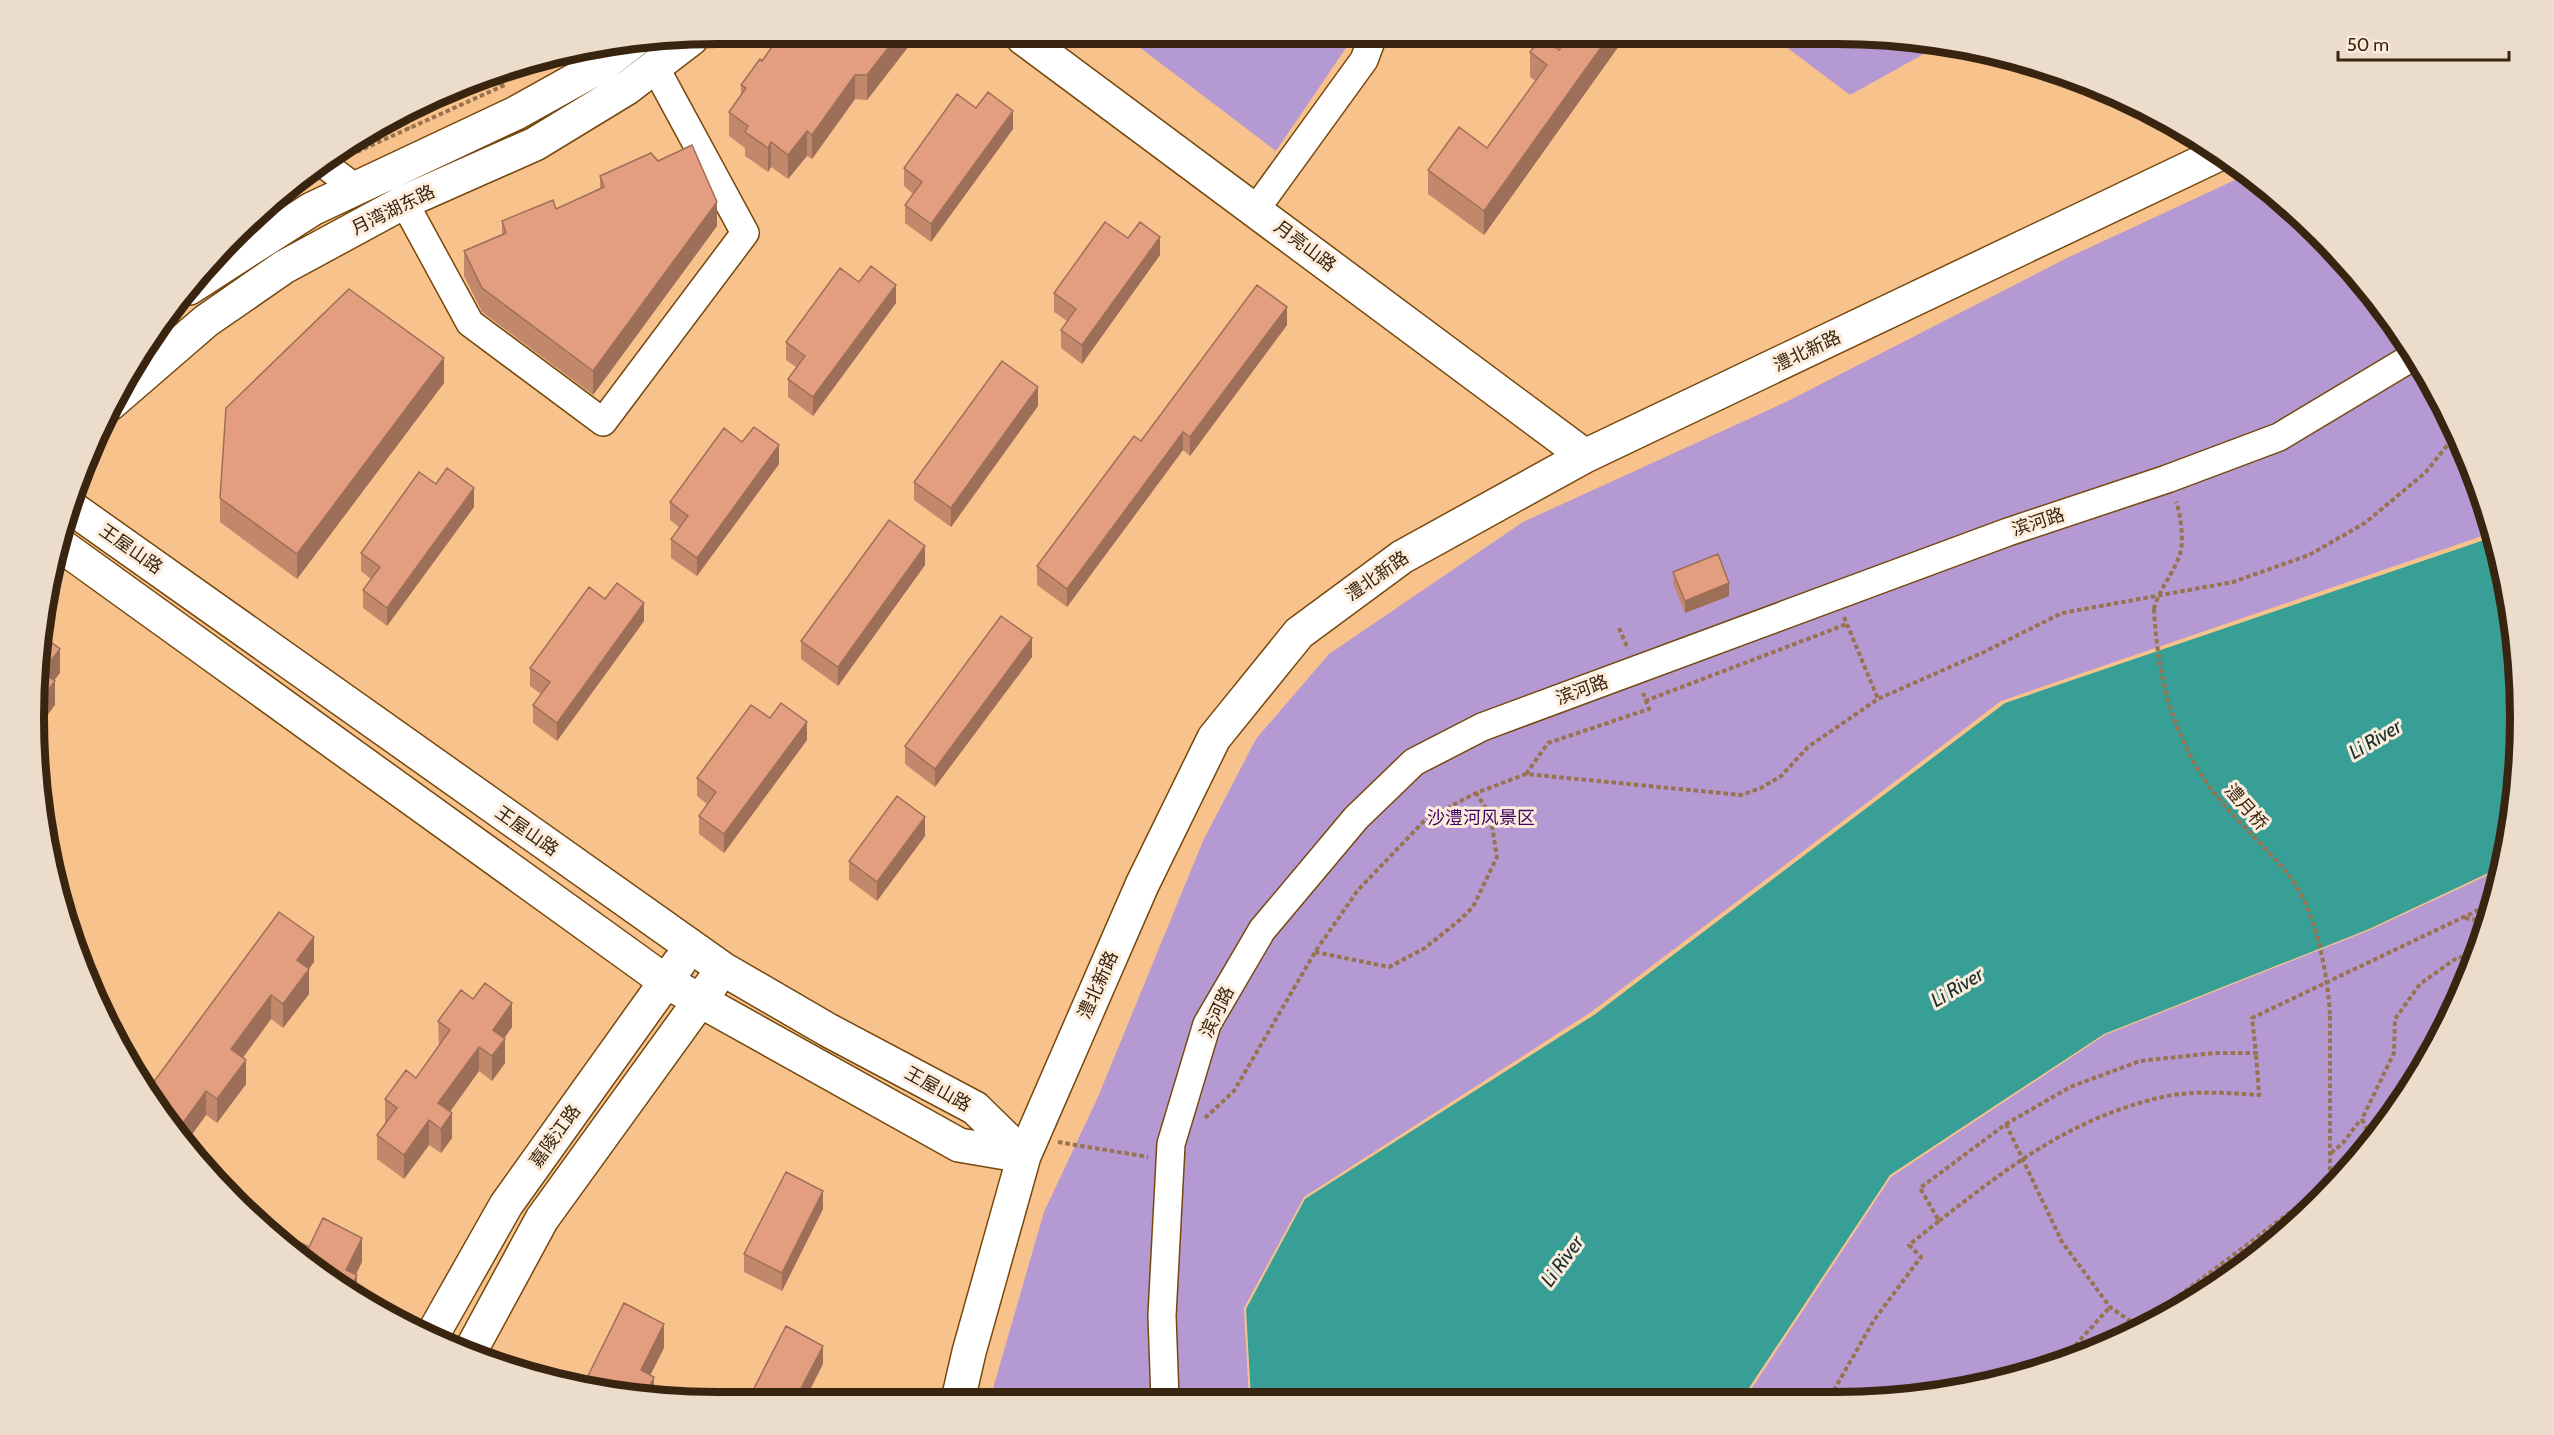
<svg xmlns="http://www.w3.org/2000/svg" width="2554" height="1435" font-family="Cabin,'Noto Sans SC',sans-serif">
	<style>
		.green { fill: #b499d2 }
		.water { fill: #379f96 }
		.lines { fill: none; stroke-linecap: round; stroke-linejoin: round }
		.street-casing { stroke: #75480d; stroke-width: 30 }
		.secondary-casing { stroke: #75480d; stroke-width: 36 }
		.path { stroke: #98734e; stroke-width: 4; stroke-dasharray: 4.5 3; stroke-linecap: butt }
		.street { stroke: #fff; stroke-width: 27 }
		.secondary { stroke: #fff; stroke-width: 33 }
		.path-bridge { stroke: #98734e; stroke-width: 4; stroke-dasharray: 4.5 3; stroke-linecap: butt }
		.wall { fill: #c2886c }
		.shaded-wall { fill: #9e6f58 }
		.building { fill: #e29e7e; stroke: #9e6f58; stroke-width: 1.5 }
		.labels { text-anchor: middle; stroke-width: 6; stroke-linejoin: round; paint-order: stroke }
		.street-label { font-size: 18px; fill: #39250f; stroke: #fcecdc }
		.park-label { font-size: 18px; fill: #400265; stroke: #fcecdc }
		.water-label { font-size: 20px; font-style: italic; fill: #1a312f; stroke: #fcecdc }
		.rim { fill: none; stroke: #39250f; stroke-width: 8 }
	</style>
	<rect width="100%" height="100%" fill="#f8c28d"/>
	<path class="green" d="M1881,34L1938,46L1850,95L1781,43L1784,35Z
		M1354,36L1276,151L1126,37H1127Z
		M548,57L334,154L414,104L498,69Z
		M2043,67L2083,81L2073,88Z
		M2248,174L2288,203L2380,301L2451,415L2494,532L2001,701L1591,1012L1304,1197L1244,1308L1249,1399H990L1044,1212L1098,1097L1203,841L1256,739L1329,654L1523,522L1788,401L2067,258Z
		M2501,869L2485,938L2429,1060L2321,1201L2216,1287L2057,1366L1926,1396L1746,1397L1891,1177L2105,1035L2370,930Z"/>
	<path class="water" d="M2496,536L2520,673L2515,807L2501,867L2369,929L2104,1034L1890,1175L1743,1397L1251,1399L1246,1309L1305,1199L1594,1015L2005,703Z"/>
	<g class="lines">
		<g class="street-casing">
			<path id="street" d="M321,162L357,189
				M404,202L470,323L603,422L745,233L655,67
				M1256,209L1364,60L1373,36
				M1165,1399L1162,1316L1171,1144L1207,1024L1262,930L1356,818L1414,762L1482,727L2008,532L2167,479L2279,437L2414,356"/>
		</g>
		<g class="secondary-casing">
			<path id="secondary" d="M1023,38L1585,456
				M189,288L312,209L516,113L604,64L636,39
				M110,404L206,321L284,267L404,202L535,144L627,88L691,39
				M69,506L723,969L828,1030L975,1108L1024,1156
				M56,542L665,981L959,1145L1024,1156
				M433,1334L506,1205L679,963
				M471,1350L542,1219L712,984
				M958,1400L969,1352L1024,1156L1142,885L1214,738L1299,633L1402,557L1585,456L2219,154"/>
		</g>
		<path class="path" d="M493,71L502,86
			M401,114L429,98
			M401,114L409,129
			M350,155L507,84
			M2154,609C2159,589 2174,573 2180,554C2184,541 2181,515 2176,502
			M1844,617L1878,699
			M1619,628L1628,649
			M1645,701L1847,624
			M1526,774L1548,743L1649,709L1643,693
			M2465,918L2488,922
			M1315,952L1389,967L1425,948L1461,919L1473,907L1497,857L1490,814L1476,793
			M2330,1016V1182L2333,1186
			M1205,1118L1234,1091L1315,952L1358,890L1426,819L1476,793L1526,774L1741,795L1761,788L1781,776L1808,747L1878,699L1984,652L2062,613L2233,582L2309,555L2365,523L2426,472L2457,433
			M2006,1124L2062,1242L2110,1307L2137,1326
			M2370,1137L2362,1119L2394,1053L2395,1019L2420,984L2458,957L2475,959
			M1058,1142L1148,1157
			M2331,1153L2343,1143L2361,1119
			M1939,1221C2011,1165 2072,1118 2162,1097C2193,1090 2228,1093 2259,1095L2256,1053
			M2207,1277L2218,1286
			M2143,1323L2330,1182
			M2070,1351L2110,1307
			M1830,1397L1874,1320L1921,1257L1909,1245L1939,1221L1920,1188L2006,1124L2070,1087L2140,1061L2214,1053H2256L2252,1018L2493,903"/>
		<use href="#street" class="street"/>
		<use href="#secondary" class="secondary"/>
		<path class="path-bridge" d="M2154,609C2157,668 2169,723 2201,774C2224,811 2260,840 2288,874C2315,907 2328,974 2330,1016"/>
	</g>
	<path class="wall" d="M1621,35V43L1484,235L1428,194V170L1487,148L1536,81L1530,77V52L1559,50Z
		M778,38H915L867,100L855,99L812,159L807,156L788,179L771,167L768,172L745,156V148L729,136V112L741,94V85L762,61Z
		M976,108L1013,129L931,242L905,223V205L913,194L904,186V168Z
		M658,161L717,226L593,395L482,312L464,276V251L502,235V221L556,209L600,189V176Z
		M1128,238L1160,255L1082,364L1061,348V330L1067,321L1054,312V293Z
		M859,282L896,303L813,416L788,397V379L796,367L786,360V342Z
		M1287,325L1190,456L1183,450L1067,607L1037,585V566L1141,441Z
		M444,383L297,579L220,522V498Z
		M1038,406L951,527L914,500V482Z
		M742,442L779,464L697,576L671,558V539L680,528L670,520V502Z
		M474,507L387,626L363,608V590L371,579L361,571V553Z
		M925,565L838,686L801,659V641Z
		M1673,572L1729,596L1685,613L1673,584Z
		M605,599L644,621L557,741L533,723V705L541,694L530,686V668Z
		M1032,657L935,787L905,764V746Z
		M770,718L807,740L724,853L699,834V816L707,804L697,796V778Z
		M925,836L877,901L849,880V861Z
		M314,962L308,969L309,994L283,1028L271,1019L243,1058L246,1084L217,1123L206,1115L185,1144L147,1091Z
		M438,1021L512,1027L504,1039L505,1063L492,1081L479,1071L450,1112L452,1138L441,1153L429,1145L404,1179L377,1159V1135L385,1124V1099L416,1078L439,1046Z
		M823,1209L782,1291L744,1272V1254Z"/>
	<path class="shaded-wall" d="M1610,35H1621V43L1484,235V211Z
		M896,38H915L867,100V75Z
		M855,75V99L812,159V135Z
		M1013,111V129L931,242V224Z
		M807,131V156L788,179V155Z
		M771,142V167L768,172V148Z
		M717,202V226L593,395V371Z
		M1160,237V255L1082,364V345Z
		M896,285V303L813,416V397Z
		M1287,307V325L1190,456V437Z
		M444,358V383L297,579V554Z
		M1038,387V406L951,527V508Z
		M1183,432V450L1067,607V589Z
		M779,445V464L697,576V558Z
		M474,488V507L387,626V608Z
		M925,546V565L838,686V667Z
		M1729,583V596L1685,613V601Z
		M644,603V621L557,741V723Z
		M1032,638V657L935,787V769Z
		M60,649V673L42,696V672Z
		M55,681V705L35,732L36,706Z
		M807,722V740L724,853V834Z
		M925,817V836L877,901V882Z
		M314,937V962L297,985V960Z
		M309,969V994L283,1028V1004Z
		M271,995V1019L231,1073V1049Z
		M512,1003V1027L493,1054V1030Z
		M505,1039V1063L492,1081V1056Z
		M479,1047V1071L438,1128V1103Z
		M246,1060V1084L217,1123V1099Z
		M206,1091V1115L185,1144L183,1141V1123Z
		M452,1113V1138L441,1153V1129Z
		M429,1120V1145L404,1179V1155Z
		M823,1191V1209L782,1291V1273Z
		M362,1238V1262L348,1291L346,1270Z
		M357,1275V1297L349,1291Z
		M664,1324V1348L641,1394V1370Z
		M823,1346V1364L805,1400H795Z
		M654,1377V1397L645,1396Z"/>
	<path class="building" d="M1610,35L1484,211L1428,170L1459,127L1487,148L1547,65L1530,52L1541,37L1559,50L1569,36Z
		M778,38H896L867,75H855L812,135L807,131L788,155L771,142L768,148L745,132L748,126L729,112L746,88L741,85L760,59L762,61Z
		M988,92L1013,111L931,224L905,205L922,182L904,168L957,94L976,108Z
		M692,145L717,202L593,371L482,288L464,251L506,233L502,221L553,200L556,209L604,187L600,176L651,153L658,161Z
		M1105,222L1128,238L1140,222L1160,237L1082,345L1061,330L1076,309L1054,293Z
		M871,266L896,285L813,397L788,379L805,356L786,342L840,268L859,282Z
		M1257,285L1287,307L1190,437L1183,432L1067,589L1037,566L1134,436L1141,441Z
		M349,289L444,358L297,554L220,498L226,408Z
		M1002,361L1038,387L951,508L914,482Z
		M754,427L779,445L697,558L671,539L688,516L670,502L724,428L742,442Z
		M447,468L474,488L387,608L363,590L380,567L361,553L419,472L436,484Z
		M889,520L925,546L838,667L801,641Z
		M1718,554L1729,583L1685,601L1673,572Z
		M617,583L644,603L557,723L533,705L550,682L530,668L589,587L605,599Z
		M1001,616L1032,638L935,769L905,746Z
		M39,633L60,649L42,672L55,681L36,706Z
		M781,703L807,722L724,834L699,816L716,792L697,778L751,705L770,718Z
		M897,796L925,817L877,882L849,861Z
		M279,912L314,937L297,960L309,969L283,1004L271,995L231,1049L246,1060L217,1099L206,1091L183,1123L155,1103L147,1091Z
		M485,983L512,1003L493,1030L505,1039L492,1056L479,1047L438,1103L452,1113L441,1129L429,1120L404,1155L377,1135L397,1108L385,1099L406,1070L416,1078L450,1030L438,1021L461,990L473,999Z
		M786,1172L823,1191L782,1273L744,1254Z
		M323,1218L362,1238L346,1270L357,1275L349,1291L292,1251L297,1241L309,1247Z
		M624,1303L664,1324L641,1370L654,1377L645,1396L583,1386Z
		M786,1326L823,1346L795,1400H748Z"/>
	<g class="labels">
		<g class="street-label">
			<text transform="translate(393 210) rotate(-26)" y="6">月湾湖东路</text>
			<text transform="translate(1305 246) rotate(37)" y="6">月亮山路</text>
			<text transform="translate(1807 351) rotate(-25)" y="6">澧北新路</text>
			<text transform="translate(2038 522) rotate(-18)" y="6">滨河路</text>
			<text transform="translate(131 549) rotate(35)" y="6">王屋山路</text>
			<text transform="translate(1377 576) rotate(-35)" y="6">澧北新路</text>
			<text transform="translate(1582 690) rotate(-20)" y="6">滨河路</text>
			<text transform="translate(2246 807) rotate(49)" y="6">澧月桥</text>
			<text transform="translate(527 831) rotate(35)" y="6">王屋山路</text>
			<text transform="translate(1098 985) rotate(-66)" y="6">澧北新路</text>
			<text transform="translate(1217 1012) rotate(-64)" y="6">滨河路</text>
			<text transform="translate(938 1089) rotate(29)" y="6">王屋山路</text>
			<text transform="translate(555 1136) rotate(-54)" y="6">嘉陵江路</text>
		</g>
		<g class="park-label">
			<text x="1481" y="824">沙澧河风景区</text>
		</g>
		<g class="water-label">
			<text transform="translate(2375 739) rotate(-31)" y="7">Li River</text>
			<text transform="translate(1957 987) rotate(-31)" y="7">Li River</text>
			<text transform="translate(1562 1261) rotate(-54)" y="7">Li River</text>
		</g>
	</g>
	<path d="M0 0H2554V1435H0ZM718 44H1836A674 674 0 0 1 2510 718V718A674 674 0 0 1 1836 1392H718A674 674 0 0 1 44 718V718A674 674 0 0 1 718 44Z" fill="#ecdccc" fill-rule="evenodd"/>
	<path class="rim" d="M718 44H1836A674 674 0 0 1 2510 718V718A674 674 0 0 1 1836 1392H718A674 674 0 0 1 44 718V718A674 674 0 0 1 718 44Z"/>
	<path d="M2338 51v9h171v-9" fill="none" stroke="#39250f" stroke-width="3"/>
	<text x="2347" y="51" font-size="18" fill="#39250f" stroke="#fcecdc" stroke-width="4.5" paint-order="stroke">50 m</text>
</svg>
